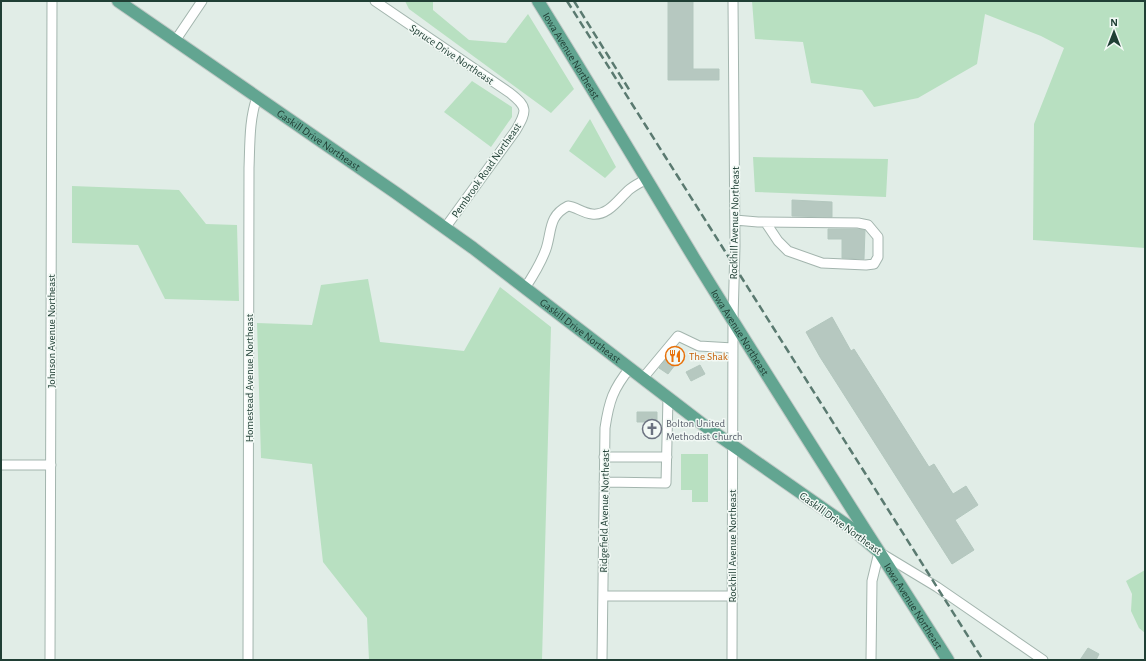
<svg xmlns="http://www.w3.org/2000/svg" width="1146" height="661" font-family="'Alegreya Sans',sans-serif">
	<style>
		.green { fill: #b8e0c1 }
		.building { fill: #b6c8c0; stroke: #b3c7be }
		.lines { fill: none; stroke-linecap: round; stroke-linejoin: round }
		.minor-casing { stroke: #a3b5ae; stroke-width: 11 }
		.major-casing { stroke: #c1c9c6; stroke-width: 14 }
		.minor { stroke: #fff; stroke-width: 9 }
		.major { stroke: #62a591; stroke-width: 12 }
		.rail { stroke: #5a7a70; stroke-width: 2.5; stroke-dasharray: 8 4; stroke-linecap: butt }
		.labels { text-anchor: middle; stroke-width: 3; stroke-linejoin: round; paint-order: stroke }
		.street-label { font-size: 11px; fill: #203f35; stroke: #f2f9f5 }
		.food-label { font-size: 11px; fill: #c56008; stroke: #f2f9f5; text-anchor: start }
		.worship-label { font-size: 11px; fill: #5b616d; stroke: #f2f9f5; text-anchor: start }
	</style>
	<rect width="100%" height="100%" fill="#e1ede7"/>
	<path class="green" d="M405,1H433V10L469,40L506,43L528,14L574,89L551,113L409,9Z
		M752,1H1145V248L1033,240L1034,124L1064,48L1041,36L985,14L977,64L918,98L874,107L862,90L811,83L803,42L755,39Z
		M472,81L512,107V117L491,147L444,112Z
		M590,119L616,167L605,178L569,151Z
		M753,157L888,159L886,197L755,192Z
		M72,186L179,190L206,224L237,225L239,301L165,299L138,245L72,243Z
		M368,279L380,342L464,351L500,287L551,327L542,660H369L367,618L323,562L312,464L261,458L257,323L312,325L321,285Z
		M681,454H708V502H692V490H681Z
		M1145,570V633L1139,628L1131,611L1132,594L1126,581Z"/>
	<path class="building" d="M668,2H693V69H719V80H668Z
		M792,200L832,202V217L792,216Z
		M828,229H857L865,230L864,259L842,258V239H828Z
		M832,317L851,351L854,349L929,467L934,464L953,494L966,486L978,505L955,520L974,550L952,564L820,357L806,332Z
		M674,350L682,356L668,374L659,368Z
		M700,365L705,374L691,381L686,372Z
		M637,412H657V435H646V422H637Z
		M1088,648L1099,654L1096,660H1080Z"/>
	<g class="lines">
		<g class="minor-casing">
			<path id="minor" d="M375,1L510,93C528,107 527,111 516,130L445,228
				M175,41L202,1
				M735,220L758,222L858,223L868,225L878,237V257L874,264L866,265L822,263L788,251L778,241L766,223
				M525,288C533,276 541,263 546,249C552,231 548,216 568,206C576,207 583,213 592,214C609,216 619,198 630,189C635,185 641,182 647,179
				M643,378L678,336L699,346L733,348
				M604,457H667
				M1,465H51
				M604,482L666,483L668,397
				M603,596H733
				M50,660L52,1
				M248,660L249,168C250,144 249,120 257,97
				M602,660L605,428C609,401 613,389 630,368
				M732,660L733,320L735,246L733,1
				M871,660L872,581L879,552L937,587L1043,660"/>
		</g>
		<g class="major-casing">
			<g id="major">
				<path id="s1" d="M118,1L396,193L473,248L705,426L851,528L879,552"/>
				<path id="s2" d="M538,1C591,86 642,172 694,258C777,393 863,526 948,660"/>
			</g>
		</g>
		<use href="#minor" class="minor"/>
		<use href="#major" class="major"/>
		<path class="rail" d="M567,1L983,660
			M574,1L630,91"/>
	</g>
	<defs>
		<g id="restaurant-ring" transform="scale(1)"><circle r="9.5" fill="#f2f9f5" stroke="#e8710a" stroke-width="1.5"/><path d="M-5-6h1v4h1v-4h1v4h1v-4h1v5L-1.5 .5V6h-2V.5L-5-1ZM5-6V6H3V1.5H1.5Q1.5-4 5-6Z" fill="#e8710a"/></g>
		<g id="church-ring" transform="scale(1)"><circle r="9.5" fill="#f2f9f5" stroke="#6b7280" stroke-width="1.5"/><path d="M-1.2-6h2.4v3.5h3.3v2.4h-3.3V6h-2.4V-.1h-3.3v-2.4h3.3Z" fill="#6b7280"/></g>
	</defs>
	<g fill-rule="evenodd">
		<use href="#restaurant-ring" x="675" y="356"/>
		<use href="#church-ring" x="652" y="429"/>
	</g>
	<g class="labels">
		<g class="street-label">
			<text transform="translate(452 54) rotate(34)" y="4">Spruce Drive Northeast</text>
			<text dy="4" stroke="none"><textPath href="#s2" startOffset="64">Iowa Avenue Northeast</textPath></text>
			<text dy="4" stroke="none"><textPath href="#s1" startOffset="244">Gaskill Drive Northeast</textPath></text>
			<text transform="translate(486 170) rotate(-55)" y="4">Pembrook Road Northeast</text>
			<text transform="translate(734 223) rotate(-89)" y="4">Rockhill Avenue Northeast</text>
			<text dy="4" stroke="none"><textPath href="#s1" startOffset="568">Gaskill Drive Northeast</textPath></text>
			<text transform="translate(51 331) rotate(-90)" y="4">Johnson Avenue Northeast</text>
			<text dy="4" stroke="none"><textPath href="#s2" startOffset="388">Iowa Avenue Northeast</textPath></text>
			<text transform="translate(249 378) rotate(-90)" y="4">Homestead Avenue Northeast</text>
			<text transform="translate(604 511) rotate(-89)" y="4">Ridgefield Avenue Northeast</text>
			<text transform="translate(841 523) rotate(36)" y="4">Gaskill Drive Northeast</text>
			<text transform="translate(732 546) rotate(-90)" y="4">Rockhill Avenue Northeast</text>
			<text dy="4" stroke="none"><textPath href="#s2" startOffset="712">Iowa Avenue Northeast</textPath></text>
		</g>
		<g class="food-label">
			<text x="689" y="360">The Shak</text>
		</g>
		<g class="worship-label">
			<text x="666" y="427">Bolton United<tspan x="666" dy="13">Methodist Church</tspan></text>
		</g>
	</g>
	<rect width="1146" height="661" fill="none" stroke="#203f35" stroke-width="4"/>
	<g transform="translate(1114 32)" stroke="#f2f9f5" stroke-width="3" paint-order="stroke">
	<path d="M0-3L7 15L0 10L-7 15Z" fill="#203f35"/>
	<text y="-6" font-size="11" font-weight="bold" text-anchor="middle" fill="#203f35">N</text>
	</g>
</svg>
